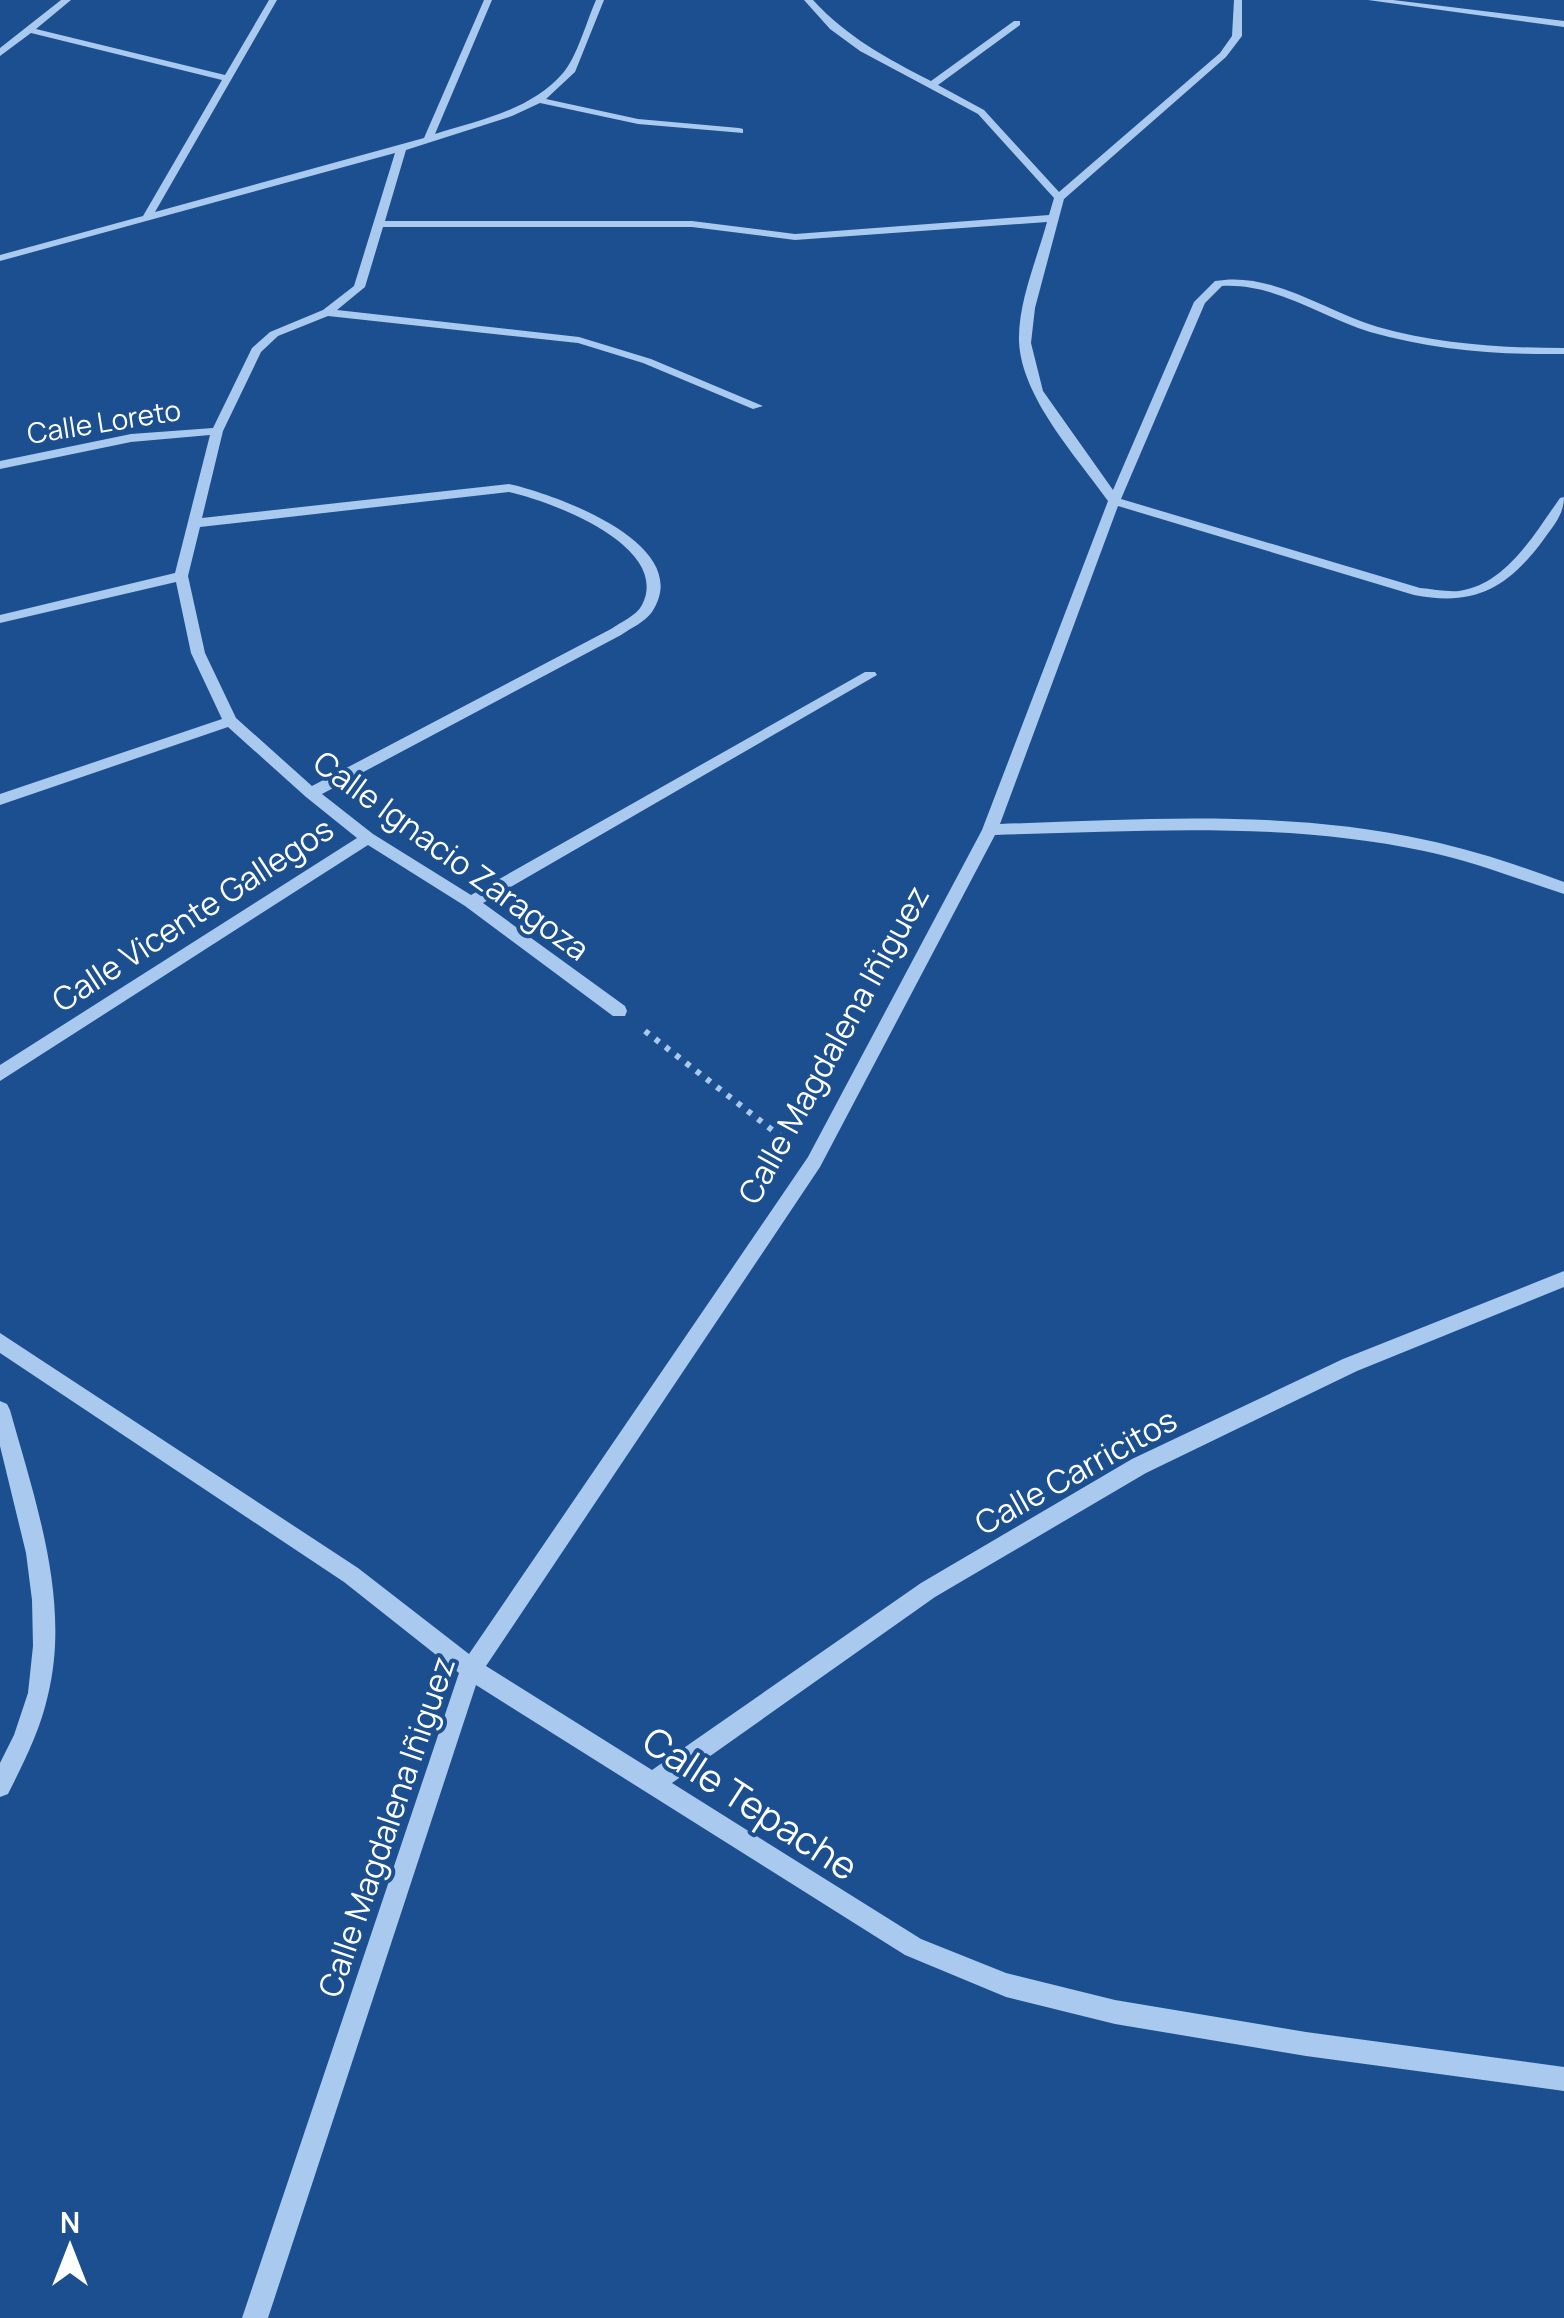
<svg xmlns="http://www.w3.org/2000/svg" width="1564" height="2318" font-family="Manrope,sans-serif">
	<style>
		.lines { fill: none; stroke-linecap: round; stroke-linejoin: round }
		.path { stroke: #a9c9ee; stroke-width: 6; stroke-dasharray: 5 8; stroke-linecap: butt }
		.minor { fill: #a9c9ee; fill-rule: evenodd }
		.labels { text-anchor: middle; stroke-width: 8; stroke-linejoin: round; paint-order: stroke }
		.far-street-label { font-size: 28px; fill: #fff; stroke: #1b4f8f }
		.street-label { font-size: 32px; fill: #fff; stroke: #1b4f8f }
		.near-street-label { font-size: 38px; fill: #fff; stroke: #1b4f8f }
	</style>
	<rect width="100%" height="100%" fill="#1b4f8f"/>
	<g class="lines">
		<path class="path" d="M645,1031L785,1140"/>
		<path class="minor" d="M61,0H71L36,29L225,75L269,0H277L155,212L424,138L484,0H492L435,134C480,120 531,110 563,73C577,57 587,20 596,0H604L575,72L546,99L638,119L739,128L743,129V133L638,124L540,103L512,116L406,150L385,221H692L795,234L1049,215L1054,198L978,114L860,51L830,29L804,0H813C847,37 886,58 931,81L1014,21H1020V25L938,85L984,110L1059,192L1220,53L1232,36L1234,0H1242V36L1226,57L1064,199L1035,308L1031,343L1043,391L1113,490L1194,302L1215,281C1273,271 1324,311 1378,327C1438,344 1502,348 1564,348V354C1499,355 1433,350 1370,332C1321,317 1276,283 1222,286L1205,303L1121,499L1420,588C1432,589 1446,592 1459,591C1506,585 1535,533 1560,498L1564,497C1564,514 1554,525 1544,539C1508,588 1475,607 1414,595L1118,506L1000,824C1141,819 1287,809 1426,840C1473,850 1518,865 1564,882V894C1517,879 1473,861 1424,851C1284,821 1137,831 995,835L820,1167L486,1666L652,1770L921,1583L1132,1459L1343,1359L1564,1271V1287L1357,1371L1146,1473L935,1597L672,1783L921,1939L1006,1973L1115,2000L1306,2032L1564,2067V2091L1306,2056L1115,2024L1006,1997L905,1955L476,1685L268,2318H242L459,1673L344,1582L0,1353V1333L358,1568L469,1654L808,1157L982,830L1108,501C1077,457 1021,397 1019,341C1018,302 1037,259 1047,222L795,240L692,227H383L365,287L337,310L579,337L651,359L763,406L753,409L643,363L578,343L328,316L278,336L261,352L223,431L202,518L509,484C554,494 697,544 652,612C645,622 631,628 621,635L322,794L373,834L471,895L865,672H875L877,675L483,903L625,1006L627,1011L625,1016H613L465,906L368,845L0,1081V1065L357,838L306,797L228,727L0,805V794L222,719L191,653L176,582L0,623V615L175,573L210,435L131,442L0,469V461L131,434L213,428L252,348L270,332L323,310L354,286L395,153L0,261V255L143,216L222,80L31,33L0,56V48ZM509,492C550,501 672,546 642,605C636,616 621,622 611,629L312,786L236,718L205,653L188,576L200,527Z
			M1368,0H1393L1564,21V27Z
			M0,1401L7,1404L10,1410C35,1500 71,1601 48,1695C40,1731 24,1762 8,1794L0,1797V1763L14,1735L28,1693L33,1646L32,1600L26,1553L0,1446Z"/>
	</g>
	<g class="labels">
		<g class="far-street-label">
			<text transform="translate(104 422) rotate(-9)" y="10">Calle Loreto</text>
		</g>
		<g class="street-label">
			<text transform="translate(451 856) rotate(36)" y="11">Calle Ignacio Zaragoza</text>
			<text transform="translate(193 915) rotate(-33)" y="11">Calle Vicente Gallegos</text>
			<text transform="translate(834 1045) rotate(-61)" y="11">Calle Magdalena Iñiguez</text>
			<text transform="translate(1076 1472) rotate(-29)" y="11">Calle Carricitos</text>
			<text transform="translate(387 1827) rotate(-71)" y="11">Calle Magdalena Iñiguez</text>
		</g>
		<g class="near-street-label">
			<text transform="translate(750 1804) rotate(33)" y="13">Calle Tepache</text>
		</g>
	</g>
	<g transform="translate(70 2248)" stroke="#1b4f8f" stroke-width="8" paint-order="stroke">
	<path d="M0-8L18 38L0 25L-18 38Z" fill="#ffffff"/>
	<text y="-15" font-size="28" font-weight="bold" text-anchor="middle" fill="#ffffff">N</text>
	</g>
</svg>
